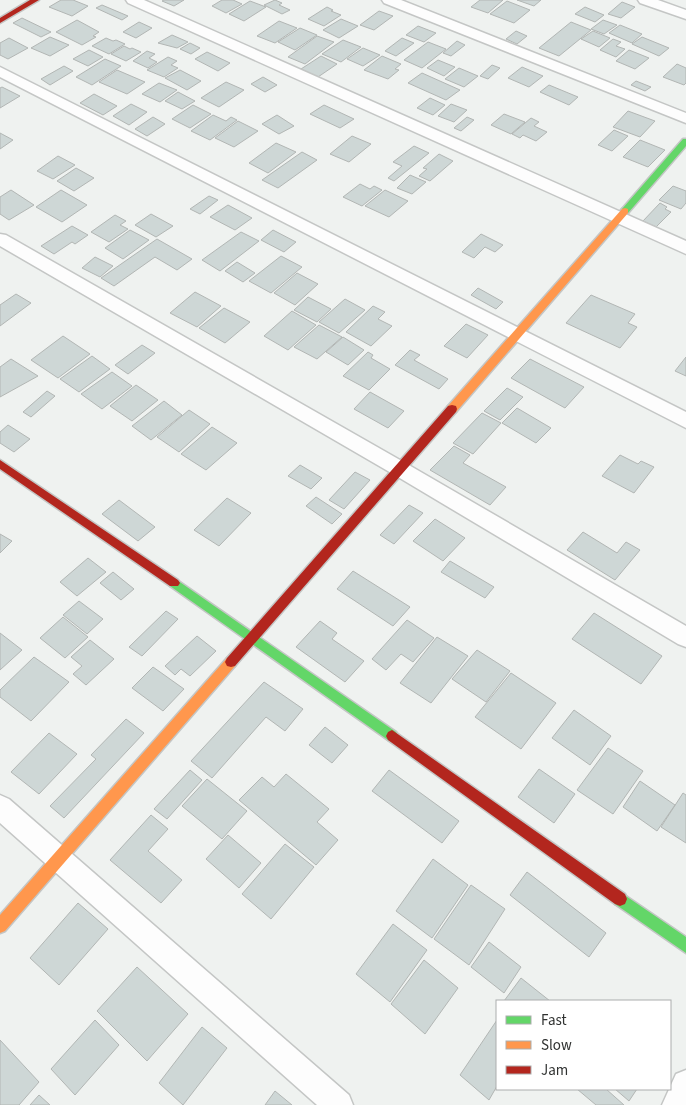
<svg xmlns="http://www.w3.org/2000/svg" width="686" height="1105" font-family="'Source Sans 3',sans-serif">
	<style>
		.building { fill: #ced7d6; stroke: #b2b6b4 }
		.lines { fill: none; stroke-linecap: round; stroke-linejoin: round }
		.street-casing { stroke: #c4c6c5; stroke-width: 3 }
		.fast-casing { stroke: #c4c6c5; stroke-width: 3 }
		.slow-casing { stroke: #c4c6c5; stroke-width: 3 }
		.jam-casing { stroke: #c4c6c5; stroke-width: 3 }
		.street { fill: #fdfdfd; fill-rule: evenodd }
		.fast { fill: #63d668; fill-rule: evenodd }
		.slow { fill: #ff974d; fill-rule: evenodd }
		.jam { fill: #b3261e; fill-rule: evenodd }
	</style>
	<rect width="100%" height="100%" fill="#eff2f0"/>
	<path class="building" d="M61,0H73L88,6L72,16L49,7Z
		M164,0H184L174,6L162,1Z
		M222,0H233L242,4L226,13L212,6Z
		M275,0L282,3L279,5L290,10L282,14L264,5Z
		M480,0H503L488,13L471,7Z
		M517,0H541L534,6Z
		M250,1L266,7L244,21L229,14Z
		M507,1L530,10L514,23L490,14Z
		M622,2L635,7L621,18L608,14Z
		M102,5L128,16L122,20L96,8Z
		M327,7L333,10L331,11L341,15L324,26L308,19Z
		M585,7L604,15L595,22L575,14Z
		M379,11L393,16L374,30L360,25Z
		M22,18L51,32L41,37L13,23Z
		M341,19L358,26L339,38L323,30Z
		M77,20L99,32L93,36L96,37L82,45L56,32Z
		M603,20L617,25L604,34L591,29Z
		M279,21L297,28L275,43L257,36Z
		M139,22L152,28L136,38L123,32Z
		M571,22L591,30L559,56L539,48Z
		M620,25L642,34L632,43L609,33Z
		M418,26L436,33L424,42L406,35Z
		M300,28L317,35L295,50L278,42Z
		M516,31L527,36L517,44L506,39Z
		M593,31L610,38L599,47L581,39Z
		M172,35L188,42L177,48L158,43Z
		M317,36L334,42L305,64L288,57Z
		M50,37L69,45L50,56L31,48Z
		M642,37L669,48L659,56L632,44Z
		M9,38L28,48L8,59L0,55V43Z
		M106,38L113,41L116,40L125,44L109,54L92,46Z
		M402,38L414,43L396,56L385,51Z
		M613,39L621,42L616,46L625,49L616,57L600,50Z
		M343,40L361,47L341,62L322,54Z
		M457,41L465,45L451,56L443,53Z
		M428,42L446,49L422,68L404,60Z
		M190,43L200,48L191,54L180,49Z
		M124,46L130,49L132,48L141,52L126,61L111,54Z
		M363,48L380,55L363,66L347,59Z
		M89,50L103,57L88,66L73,59Z
		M629,50L649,58L635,69L616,61Z
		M147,51L155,54L149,58L157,62L148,68L133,61Z
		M207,52L230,63L218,71L195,59Z
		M321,56L337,64L318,77L301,69Z
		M382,56L401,64L395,69L399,70L388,79L364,70Z
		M168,57L177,61L171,65L178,68L164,77L147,70Z
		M105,59L121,66L92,85L76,77Z
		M438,60L455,67L444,76L427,68Z
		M677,64L686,68V83L684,85L663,77Z
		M492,65L500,68L488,79L480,76Z
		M64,66L73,71L50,85L41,79Z
		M522,67L543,76L529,87L508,78Z
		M459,68L478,76L464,87L445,79Z
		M117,70L145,82L127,94L99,82Z
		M180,70L201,81L187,90L165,78Z
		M422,73L460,90L446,100L408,83Z
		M263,77L277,85L265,92L251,84Z
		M636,81L651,87L645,91L631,85Z
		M226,82L244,90L219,107L201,98Z
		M159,83L177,90L160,102L142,94Z
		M549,85L578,97L569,105L540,92Z
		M2,87L20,96L0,108V88Z
		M178,92L195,101L182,109L165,101Z
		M94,94L117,106L103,115L80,103Z
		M430,98L445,105L433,115L417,108Z
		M131,104L147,112L129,125L113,116Z
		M451,104L467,110L454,122L438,116Z
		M193,105L211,114L190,128L172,119Z
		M324,105L354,119L340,128L310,114Z
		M628,111L655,121L640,137L613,127Z
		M504,114L525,122L511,134L491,125Z
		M213,115L226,121L231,117L237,120L210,140L191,131Z
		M277,115L294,126L279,134L262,124Z
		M153,117L165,124L147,136L135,129Z
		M467,117L474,120L461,131L454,128Z
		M531,118L539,122L534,126L547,132L536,141L523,135L520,138L512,134Z
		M238,121L258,131L234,147L215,138Z
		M614,130L628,136L612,151L598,145Z
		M0,133L13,140L0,149Z
		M352,136L371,144L349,162L330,154Z
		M640,140L665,150L648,167L623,157Z
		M276,143L296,152L268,173L249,163Z
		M414,146L429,153L394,181L388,178L402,166L393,162Z
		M302,152L317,160L278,188L262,180Z
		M439,154L453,161L430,181L419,176L427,169L423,168Z
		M58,156L75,165L53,179L37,171Z
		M76,168L94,178L74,191L57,181Z
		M410,175L426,182L412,194L397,188Z
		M360,184L370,189L374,186L382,190L362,206L343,197Z
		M673,186L686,191V203L681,209L659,200Z
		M11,190L34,205L9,220L0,214V197Z
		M61,190L87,205L62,222L36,207Z
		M385,190L408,201L389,217L365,206Z
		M209,196L218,200L200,214L190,209Z
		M660,203L667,207L665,209L671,212L656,227L643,221Z
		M228,205L252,218L235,230L210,217Z
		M151,214L173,226L156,237L135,225Z
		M115,215L126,221L120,225L128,229L109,242L91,232Z
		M72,226L88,235L75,244L72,242L54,254L41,246Z
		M130,230L149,240L123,259L105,248Z
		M273,230L296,242L284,252L261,240Z
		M241,232L259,241L220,271L202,260Z
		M481,234L503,245L495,252L485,247L474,258L462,252Z
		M157,239L192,259L177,270L155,257L114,286L101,278Z
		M281,256L302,267L271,293L249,281Z
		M95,257L113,266L100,277L82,268Z
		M237,262L255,273L243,282L225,271Z
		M297,273L318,284L295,305L274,293Z
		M478,288L503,302L496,309L471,295Z
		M195,292L221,306L197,327L170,313Z
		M16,294L31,303L0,326V305Z
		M591,295L635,314L628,323L637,327L620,348L566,323Z
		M308,297L331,309L317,322L294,310Z
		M345,299L365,310L339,333L319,322Z
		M373,306L385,312L378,319L392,326L371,346L346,332Z
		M224,308L250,322L225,343L199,328Z
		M292,311L316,325L288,350L264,336Z
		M466,324L488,335L467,358L444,346Z
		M319,325L342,337L317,359L294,347Z
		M63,336L90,354L58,378L31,360Z
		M343,337L364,350L348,365L326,352Z
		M142,345L155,353L128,374L115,365Z
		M410,350L420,355L414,360L448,379L439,389L395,365Z
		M368,352L373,355L371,358L390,369L369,390L343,376Z
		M92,356L110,369L79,392L60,379Z
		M686,357V376L675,371Z
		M11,359L38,376L0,397V367Z
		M530,359L584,387L565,408L511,378Z
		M112,372L132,386L102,409L81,394Z
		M136,385L158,400L132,421L110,406Z
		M507,388L523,397L500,420L484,411Z
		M47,391L55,396L31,417L23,412Z
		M370,392L404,411L388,428L354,409Z
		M164,401L182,415L151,440L132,426Z
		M517,408L551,428L536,443L502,423Z
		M189,410L210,424L179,452L157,437Z
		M482,413L501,423L473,454L453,443Z
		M8,425L30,439L14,452L0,443V432Z
		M212,427L237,443L206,470L181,454Z
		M454,446L470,455L463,463L506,487L490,505L430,470Z
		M620,455L638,464L641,461L654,467L634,493L602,476Z
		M300,465L322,478L311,489L288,476Z
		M355,472L370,480L344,509L329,500Z
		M316,497L342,514L332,524L306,506Z
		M227,498L251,513L219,546L194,530Z
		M119,500L155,527L138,541L102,514Z
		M409,505L423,513L394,544L380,535Z
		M435,519L465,538L443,561L413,541Z
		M583,532L617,553L626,542L640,550L615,580L567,550Z
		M0,534L12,541L0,553Z
		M88,558L106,572L77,596L60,582Z
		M450,561L494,587L485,598L441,572Z
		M353,571L410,607L393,626L337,589Z
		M113,572L134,589L121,600L100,583Z
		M79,601L103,619L87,634L63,615Z
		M166,611L178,619L142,656L129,647Z
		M594,613L662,656L641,684L572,639Z
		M63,617L88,637L65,658L40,638Z
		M407,620L434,638L413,662L401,654L386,670L372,659Z
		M320,621L337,633L332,639L364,661L345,682L296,647Z
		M0,633L22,650L0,670Z
		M197,636L216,651L190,676L181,669L175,675L165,666Z
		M437,637L468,656L431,703L400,683Z
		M90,640L114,659L86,685L73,674L82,666L71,657Z
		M477,650L510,671L486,702L452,679Z
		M34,657L69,682L31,721L0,697V690Z
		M153,667L184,689L163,711L132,688Z
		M511,673L556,703L521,749L475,717Z
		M264,682L303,709L285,731L266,717L212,778L191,761Z
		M574,710L611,736L590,765L552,738Z
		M126,719L144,733L64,818L50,806L96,759L91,755Z
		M325,727L348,745L332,763L309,745Z
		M49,733L77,754L39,794L11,772Z
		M608,748L643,771L613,814L577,790Z
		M539,769L575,794L554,823L518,797Z
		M190,770L202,780L167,819L154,809Z
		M389,770L459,821L442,843L372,791Z
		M286,774L329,809L317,822L338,840L316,865L239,800L262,777L274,787Z
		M207,779L247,811L222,839L182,806Z
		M640,781L675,805L657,831L623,807Z
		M683,793L686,795V843L661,827Z
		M151,815L168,829L148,851L182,880L161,903L110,860Z
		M228,835L261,863L239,888L206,859Z
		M285,844L314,867L271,919L242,894Z
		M433,859L468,885L432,938L396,911Z
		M527,872L606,933L589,957L510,895Z
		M471,885L505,909L469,965L434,939Z
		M78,903L108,929L59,985L30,958Z
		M393,924L427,950L390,1002L356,974Z
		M489,942L521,967L504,993L471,967Z
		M424,960L458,988L425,1034L391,1004Z
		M137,967L188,1014L147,1061L97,1011Z
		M521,978L550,1001H504Z
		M95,1020L119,1045L75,1095L51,1069Z
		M497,1020V1086L489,1100L460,1075Z
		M202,1027L227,1048L183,1105L159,1083Z
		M0,1040L39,1082L19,1105H0Z
		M577,1089H606L624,1105H596Z
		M615,1089H637L629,1101Z
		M275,1091L292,1105H265Z
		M39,1095L50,1105H30Z"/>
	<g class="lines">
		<g class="street-casing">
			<path id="street" d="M126,0H144L686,241V254L128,3Z
				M382,0H401L686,113V123L384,3Z
				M638,0H658L686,10V19L640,3Z
				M0,67L686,412V428L0,77Z
				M0,234L6,235L407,464L686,626V647L678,644L393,474L0,246Z
				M0,795L9,799L349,1095L353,1105H317L0,823Z
				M686,1070V1105H662L676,1074Z"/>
		</g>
		<g class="fast-casing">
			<path id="fast" d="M683,139H686V146L628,213H622V209Z
				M174,578L396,732L398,736L396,740L392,742L388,740L170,586L168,583L170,580Z
				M620,892L686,937V953L615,904L613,899L615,894Z"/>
		</g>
		<g class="slow-casing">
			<path id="slow" d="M625,208L628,209V213L456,412H448L447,409L448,406L622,209Z
				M231,657L235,658L237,662L235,666L5,931L0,933V915L227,658Z"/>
		</g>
		<g class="jam-casing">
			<path id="jam" d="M30,0H39L0,23V18Z
				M452,405L456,406L457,409L456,412L235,666L231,667L227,666L225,662L227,658L448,406Z
				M0,460L178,580L180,583L178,586H170L0,469Z
				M392,730L625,894L627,899L625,904L620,906L615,904L388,740L386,736L388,732Z"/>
		</g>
		<use href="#street" class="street"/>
		<use href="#fast" class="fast"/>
		<use href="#slow" class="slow"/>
		<use href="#jam" class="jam"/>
	</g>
	<rect x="496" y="1000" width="175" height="90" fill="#ffffff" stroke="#acadad"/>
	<rect x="506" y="1016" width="25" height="8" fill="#63d668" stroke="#acadad"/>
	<text x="541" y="1025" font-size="15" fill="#303231">Fast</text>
	<rect x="506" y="1041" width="25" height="8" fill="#ff974d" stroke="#acadad"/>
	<text x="541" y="1050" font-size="15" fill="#303231">Slow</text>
	<rect x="506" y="1066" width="25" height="8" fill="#b3261e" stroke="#acadad"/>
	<text x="541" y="1075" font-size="15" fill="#303231">Jam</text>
</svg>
